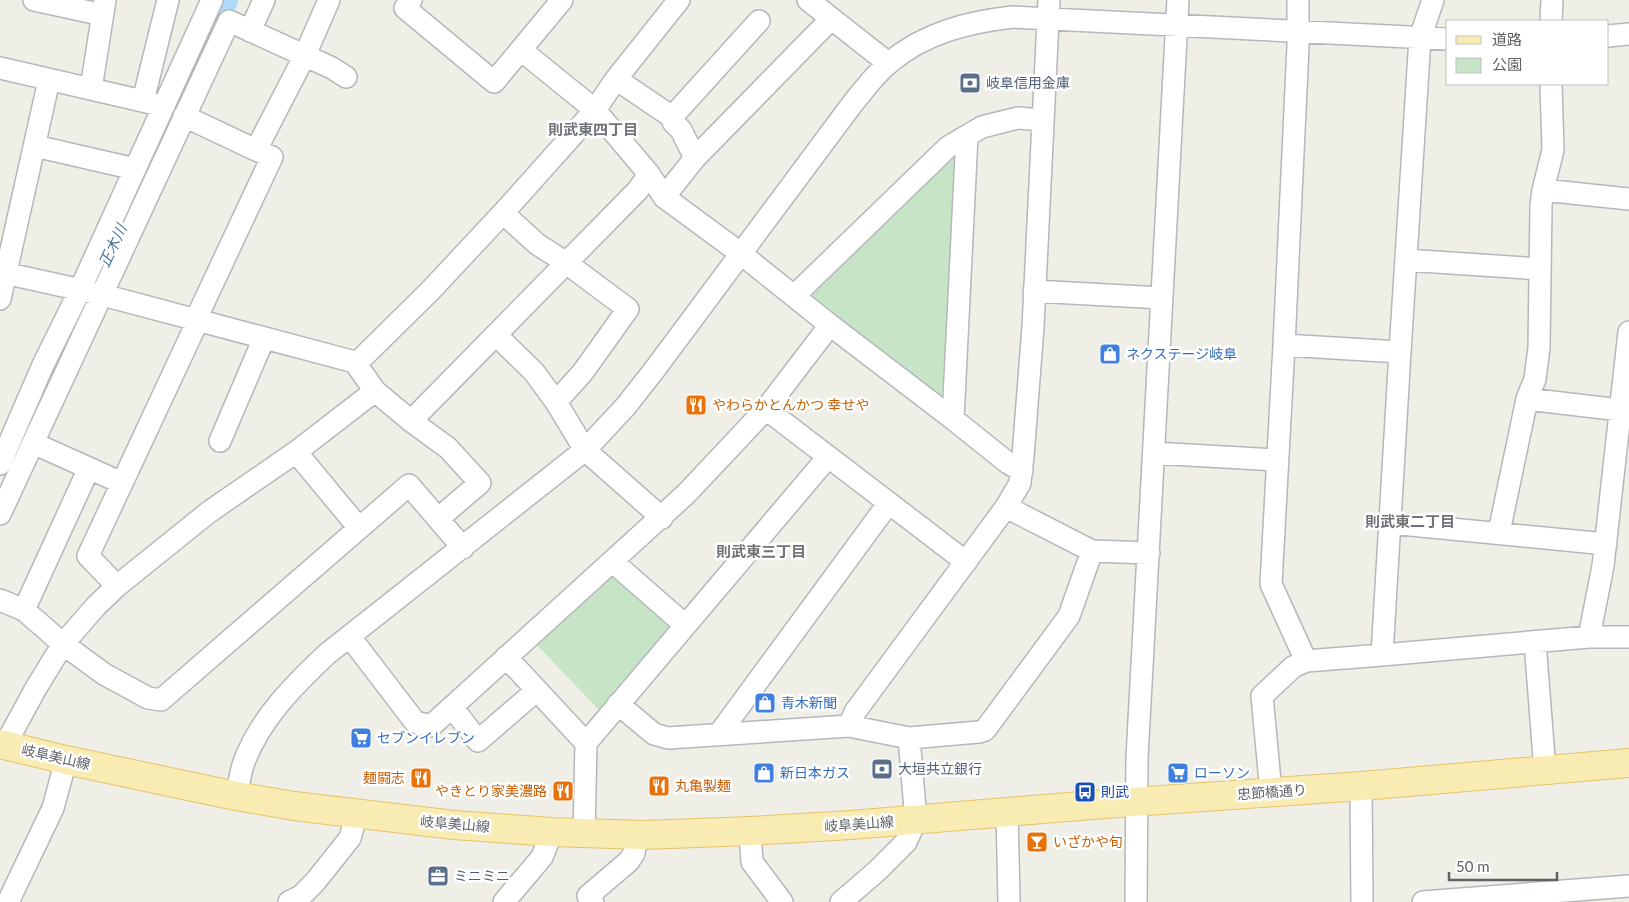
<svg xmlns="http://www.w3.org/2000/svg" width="1629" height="902" font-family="Lato,'Noto Sans JP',sans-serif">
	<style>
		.green { fill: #c7e5c6 }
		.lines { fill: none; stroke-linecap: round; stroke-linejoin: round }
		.river { stroke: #afd9f8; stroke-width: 26 }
		.minor-casing { stroke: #b4b7bb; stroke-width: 24 }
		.major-casing { stroke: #e6c26a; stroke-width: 30 }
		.minor { stroke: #fff; stroke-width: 21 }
		.major { stroke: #f9ecb3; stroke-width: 28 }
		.labels { text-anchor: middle; stroke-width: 5; stroke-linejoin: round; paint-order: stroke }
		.service-label { font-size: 14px; fill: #4e5e75; stroke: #fff; text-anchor: start }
		.shop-label { font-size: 14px; fill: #366cbe; stroke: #fff; text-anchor: start }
		.food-label { font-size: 14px; fill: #c56008; stroke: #fff; text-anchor: start }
		.street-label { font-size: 14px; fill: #5f6266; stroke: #fff }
		.transit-label { font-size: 14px; fill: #164399; stroke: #fff; text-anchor: start }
		.neighbourhood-label { font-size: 15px; font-weight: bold; fill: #707478; stroke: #fff }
		.water-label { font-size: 15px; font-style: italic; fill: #4875a2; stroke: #fff }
	</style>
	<rect width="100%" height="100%" fill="#efeee7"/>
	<path class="green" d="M954,152L958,154L945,398L940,400L807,292Z
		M610,573L672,624L674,631L602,713L534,642Z"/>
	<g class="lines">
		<path class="river" d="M81,315L225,0"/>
		<g class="minor-casing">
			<path id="minor" d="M34,0L94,13
				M411,0L405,8L494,82L562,0
				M808,0L888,63
				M1298,0V46L1284,345L1271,584L1306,661
				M1551,21L1552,0
				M250,31L264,0
				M1608,36L1629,34
				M521,50L595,110L649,174L664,197L740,253L830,325L953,419L1008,463L1022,471
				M0,68L164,106
				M616,79L672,117L759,21
				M91,89L105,0
				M143,101L168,0
				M184,116L256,150
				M672,117L673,122L681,130L695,158
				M35,146L135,169
				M1543,190L1629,199
				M664,197L695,158L831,19
				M503,213L537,244L565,262L628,309L583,372L556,402
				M1406,260L1540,269
				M0,272L99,294L351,361L356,364L375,391L411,421L448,448L480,483L439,518
				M1034,291L1162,298
				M794,296L948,147L982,127L1018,118L1042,120
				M0,299L49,80
				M496,335L534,372L556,402L585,450L662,518
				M1284,345L1400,352
				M356,364L430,291L503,213L595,110L616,79L679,0
				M1527,399L1620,410
				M766,409L966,562
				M953,419L967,136
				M411,421L638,190L649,174
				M220,441L264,338
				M33,443L122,483
				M296,452L359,528
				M1154,453L1277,460
				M0,464L43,365L80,290L212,0
				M1006,507L1092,551L1149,553
				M0,514L229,21L332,68L346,77
				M1390,523L1606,544
				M1499,532L1527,399L1535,379L1539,348L1541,205L1543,190L1553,150L1551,84
				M613,562L685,625
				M117,586L88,556L194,329L196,319L272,157L256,150L305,55L329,0
				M0,600L24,610L63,644L104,674L148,698L161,700L409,485L463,548
				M24,610L89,468
				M350,637L415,722L431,726L686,494L766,409L830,325
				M1589,637L1603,566L1629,332
				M1535,642L1545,771
				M1382,655L1589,637H1629
				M506,657L586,743
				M618,704L654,734L668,738L849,726L909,738L979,732L985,730L1069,616L1092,551
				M452,707L478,741L537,690
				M849,726L855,712L1006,507L1020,483L1023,456L1033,327L1049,0
				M719,734L888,504
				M5,745L36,688L63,644L96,606L117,586L209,512L296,452L375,391
				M1361,786L1362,902
				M1271,792L1262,696L1293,667L1306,661L1382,655L1400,352L1420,38L1433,0
				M236,796C239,785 240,773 244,762C260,719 294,685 327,654L585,450L626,406L655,369L853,103C864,90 875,74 889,63C924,33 968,22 1013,17L1448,39
				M1007,811L1009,902
				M750,831L752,862L782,902
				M584,833L586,743L828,457
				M8,902L53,808L66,760
				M289,902L301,896L315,882L350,838L357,814
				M504,902L542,857L552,832
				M593,902L588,896L629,861L634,853L637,835
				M841,902L877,871L906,842L916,820L909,738
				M1136,902L1137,758L1178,0
				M1423,902L1629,886"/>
		</g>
		<g class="major-casing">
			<path id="major" d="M0,744L66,760L236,796L294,806L454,825L552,832L643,835L750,831L851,825L1104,804L1361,786L1629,763"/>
		</g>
		<use href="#minor" class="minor"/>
		<use href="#major" class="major"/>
	</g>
	<defs>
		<g id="bank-square" transform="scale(1.125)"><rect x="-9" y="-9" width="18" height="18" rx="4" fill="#5c6f8a" stroke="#fff"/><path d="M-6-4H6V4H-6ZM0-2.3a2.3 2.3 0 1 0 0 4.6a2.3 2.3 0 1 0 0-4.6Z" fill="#fff"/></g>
		<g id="shop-square" transform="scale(1.125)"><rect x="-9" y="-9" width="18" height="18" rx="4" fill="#3f7fe0" stroke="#fff"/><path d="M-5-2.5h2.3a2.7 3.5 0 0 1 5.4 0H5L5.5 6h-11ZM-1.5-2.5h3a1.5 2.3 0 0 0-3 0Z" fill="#fff"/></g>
		<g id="restaurant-square" transform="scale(1.125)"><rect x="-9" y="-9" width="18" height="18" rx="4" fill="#e8710a" stroke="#fff"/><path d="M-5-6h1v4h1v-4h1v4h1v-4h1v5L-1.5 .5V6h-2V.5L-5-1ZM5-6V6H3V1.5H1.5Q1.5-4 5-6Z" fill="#fff"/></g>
		<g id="supermarket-square" transform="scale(1.125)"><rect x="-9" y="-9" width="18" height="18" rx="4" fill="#3f7fe0" stroke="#fff"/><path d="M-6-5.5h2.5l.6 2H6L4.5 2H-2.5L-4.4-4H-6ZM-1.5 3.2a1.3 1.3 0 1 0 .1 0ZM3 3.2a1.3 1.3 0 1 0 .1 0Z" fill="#fff"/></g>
		<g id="bus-square" transform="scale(1.125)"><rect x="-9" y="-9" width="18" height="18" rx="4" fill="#1a4fb4" stroke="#fff"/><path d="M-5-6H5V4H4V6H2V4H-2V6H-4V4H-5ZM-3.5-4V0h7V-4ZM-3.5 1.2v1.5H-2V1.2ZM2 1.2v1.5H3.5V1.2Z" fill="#fff"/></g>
		<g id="bar-square" transform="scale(1.125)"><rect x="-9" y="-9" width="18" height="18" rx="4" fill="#e8710a" stroke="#fff"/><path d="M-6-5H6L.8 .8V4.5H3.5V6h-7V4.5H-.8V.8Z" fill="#fff"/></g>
		<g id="office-square" transform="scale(1.125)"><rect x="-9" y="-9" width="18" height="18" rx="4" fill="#5c6f8a" stroke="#fff"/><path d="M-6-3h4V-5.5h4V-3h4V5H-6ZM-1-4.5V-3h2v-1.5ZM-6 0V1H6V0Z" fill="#fff"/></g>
	</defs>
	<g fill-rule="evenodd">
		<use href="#bank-square" x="970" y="83"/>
		<use href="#shop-square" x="1110" y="354"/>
		<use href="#restaurant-square" x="696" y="405"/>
		<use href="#shop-square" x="765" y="703"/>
		<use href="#supermarket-square" x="361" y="738"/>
		<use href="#bank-square" x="882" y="769"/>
		<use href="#shop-square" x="764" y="773"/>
		<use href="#supermarket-square" x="1178" y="773"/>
		<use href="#restaurant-square" x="421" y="778"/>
		<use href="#restaurant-square" x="659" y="786"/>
		<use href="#restaurant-square" x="563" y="791"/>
		<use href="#bus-square" x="1085" y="792"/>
		<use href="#bar-square" x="1037" y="842"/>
		<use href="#office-square" x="438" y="876"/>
	</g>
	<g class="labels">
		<g class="service-label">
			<text x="986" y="88">岐阜信用金庫</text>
			<text x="898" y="774">大垣共立銀行</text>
			<text x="454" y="881">ミニミニ</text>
		</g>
		<g class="shop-label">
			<text x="1126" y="359">ネクステージ岐阜</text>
			<text x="781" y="708">青木新聞</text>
			<text x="377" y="743">セブンイレブン</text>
			<text x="780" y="778">新日本ガス</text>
			<text x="1194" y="778">ローソン</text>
		</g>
		<g class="food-label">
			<text x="712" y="410">やわらかとんかつ 幸せや</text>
			<text x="405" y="783" text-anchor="end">麺闘志</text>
			<text x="675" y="791">丸亀製麺</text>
			<text x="547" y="796" text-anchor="end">やきとり家美濃路</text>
			<text x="1053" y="847">いざかや旬</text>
		</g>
		<g class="street-label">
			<text transform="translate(56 757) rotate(13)" y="5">岐阜美山線</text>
			<text transform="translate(1272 792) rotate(-4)" y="5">忠節橋通り</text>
			<text transform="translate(455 824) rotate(5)" y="5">岐阜美山線</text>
			<text transform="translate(859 824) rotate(-4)" y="5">岐阜美山線</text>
		</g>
		<g class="transit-label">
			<text x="1101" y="797">則武</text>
		</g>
		<g class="neighbourhood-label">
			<text x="593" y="135">則武東四丁目</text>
			<text x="1410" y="527">則武東二丁目</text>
			<text x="761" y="557">則武東三丁目</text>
		</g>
		<g class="water-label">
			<text transform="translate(113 246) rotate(-65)" y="5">正木川</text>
		</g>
	</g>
	<rect x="1446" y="20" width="162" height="65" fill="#ffffff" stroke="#bfc0c2"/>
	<rect x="1456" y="36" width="25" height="8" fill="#f9ecb3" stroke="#bfc0c2"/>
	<text x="1492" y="45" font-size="15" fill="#5f6266">道路</text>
	<rect x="1456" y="58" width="25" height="15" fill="#c7e5c6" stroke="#bfc0c2"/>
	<text x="1492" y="70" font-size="15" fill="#5f6266">公園</text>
	<path d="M1449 872v8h108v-8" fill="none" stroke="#5f6266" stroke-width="2.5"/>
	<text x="1456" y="872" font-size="15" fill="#5f6266" stroke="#ffffff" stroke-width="4" paint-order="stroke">50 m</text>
</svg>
